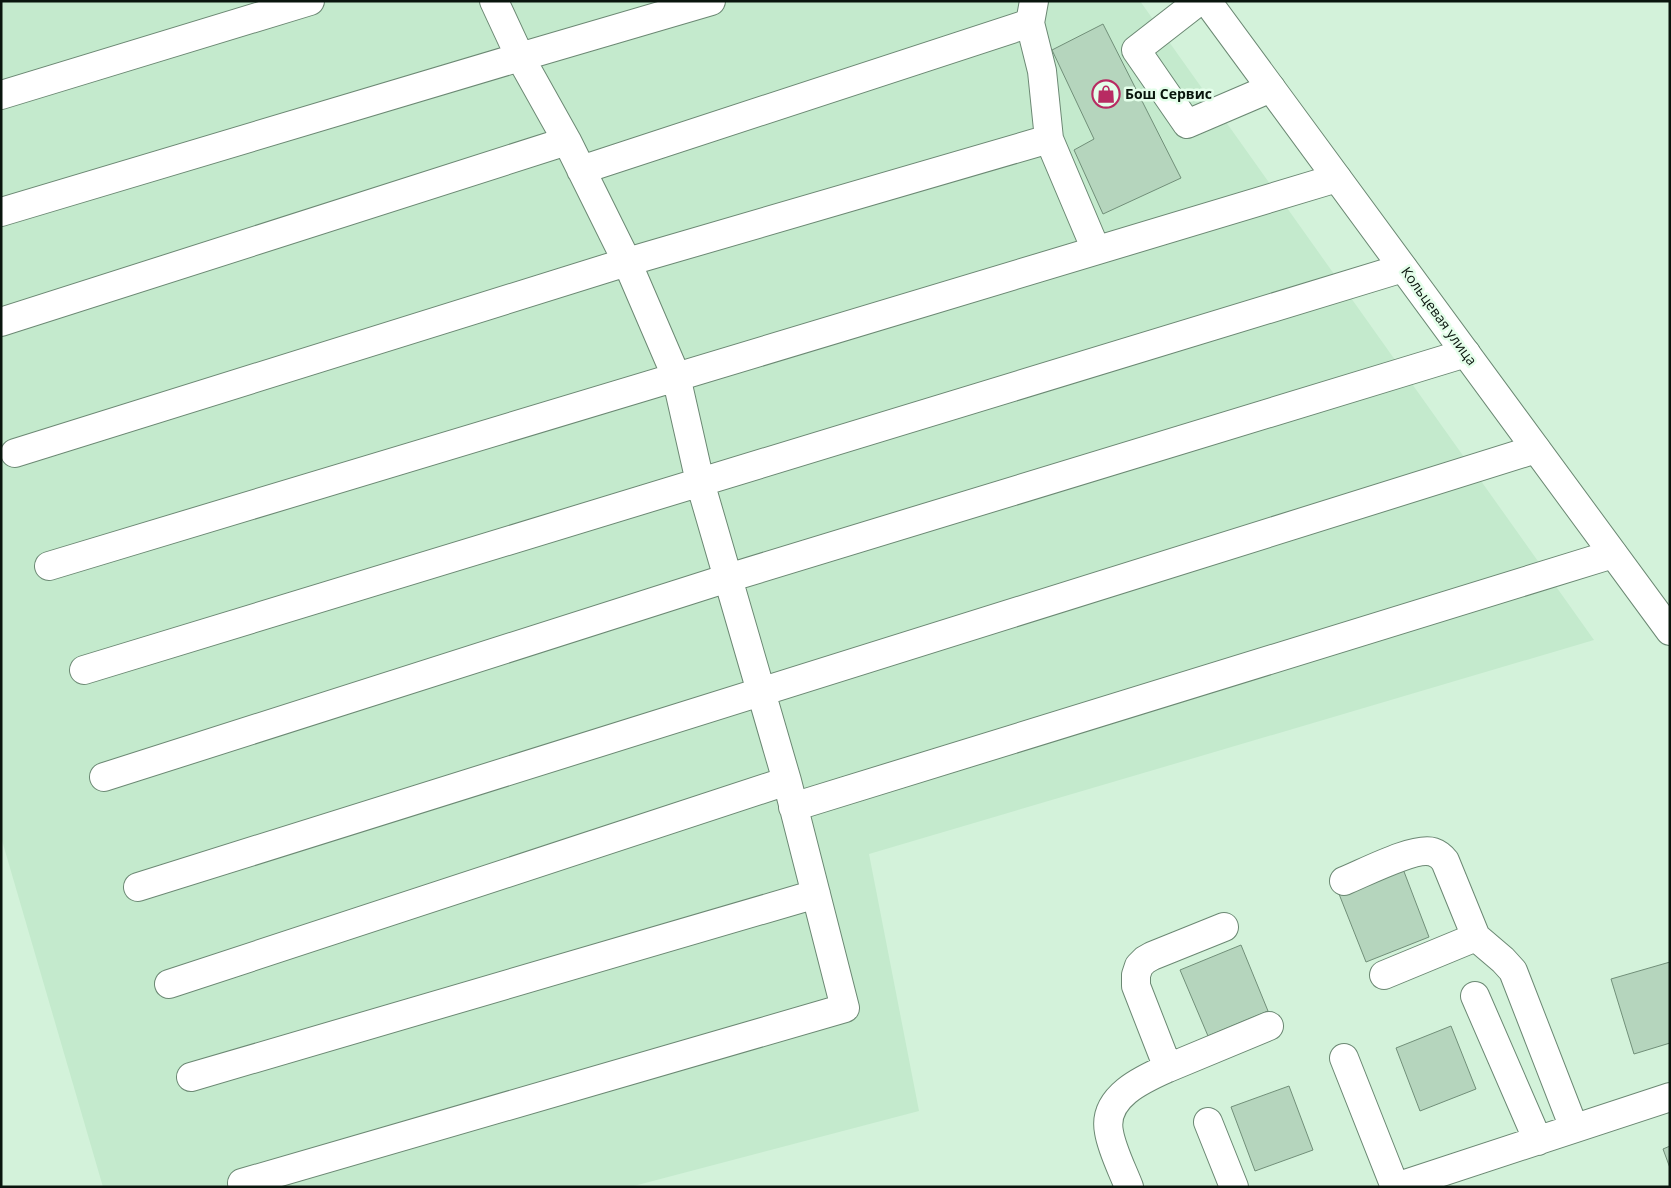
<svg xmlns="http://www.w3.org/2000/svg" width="1671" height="1188" font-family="'Open Sans',sans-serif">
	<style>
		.built { fill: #c4eacd }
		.building { fill: #b5d5bd; stroke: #718f79 }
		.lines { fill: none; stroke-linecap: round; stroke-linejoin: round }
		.minor-casing { stroke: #6b8873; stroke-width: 30 }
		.major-casing { stroke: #6b8873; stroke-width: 30 }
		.minor { stroke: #fff; stroke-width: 28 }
		.major { stroke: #fff; stroke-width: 28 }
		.labels { text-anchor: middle; stroke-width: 5; stroke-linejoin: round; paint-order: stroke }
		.poi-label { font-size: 14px; font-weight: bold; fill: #09150d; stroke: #e4feea; text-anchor: start }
		.street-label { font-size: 14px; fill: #09150d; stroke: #e4feea }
	</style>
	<rect width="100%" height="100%" fill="#d3f2da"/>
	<path class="built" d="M1,1H1140L1594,640L869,854L919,1111L630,1187H103L1,837Z"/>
	<path class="building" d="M1103,24L1181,178L1103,214L1074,150L1094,139L1052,50Z
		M1403,869L1429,937L1366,962L1339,894Z
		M1241,945L1268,1011L1208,1036L1180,970Z
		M1670,962V1043L1634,1054L1611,979Z
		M1451,1026L1476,1089L1420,1111L1396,1048Z
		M1289,1086L1313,1150L1255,1171L1231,1107Z
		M1670,1146V1168L1663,1149Z"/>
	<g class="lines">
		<g class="minor-casing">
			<path id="minor" d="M1034,1L1030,23L1042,71L1049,139L1096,250
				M1199,1L1136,50L1187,124L1271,88
				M1,95L310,1
				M567,141L520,57L711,1
				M581,170L1030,23
				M1,212L520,57L494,1
				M1,322L567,141L627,262L676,376L700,482L787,781
				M15,453L627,262L1049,139
				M49,566L1337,178
				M84,670L1403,268
				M104,777L728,578L1466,353
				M793,807L1613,554
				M1344,881C1364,873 1415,846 1433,852C1439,854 1442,857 1445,861L1476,937L1503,960L1513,971L1574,1128
				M138,887L1536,449
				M1384,975L1476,937
				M169,984L787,781L845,1008L242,1183
				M1475,996L1538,1141
				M1344,1058L1395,1187
				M1168,1068L1269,1026
				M191,1077L816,894
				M1208,1122L1234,1187
				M1129,1187C1122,1169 1112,1150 1109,1132C1102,1097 1143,1079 1168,1068L1136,986V975L1139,966L1145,960L1152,956L1224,927
				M1396,1187L1670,1097"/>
		</g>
		<g class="major-casing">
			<path id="major" d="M1207,1L1670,631"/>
		</g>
		<use href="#minor" class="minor"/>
		<use href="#major" class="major"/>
	</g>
	<defs>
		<g id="shop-ring" transform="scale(1.4375)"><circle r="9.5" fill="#e4feea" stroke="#b82b62" stroke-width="1.5"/><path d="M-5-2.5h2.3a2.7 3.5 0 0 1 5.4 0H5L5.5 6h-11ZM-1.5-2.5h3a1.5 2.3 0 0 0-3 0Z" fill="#b82b62"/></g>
	</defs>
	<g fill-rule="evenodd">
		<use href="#shop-ring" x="1106" y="94"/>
	</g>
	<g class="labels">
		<g class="poi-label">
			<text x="1125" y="99">Бош Сервис</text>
		</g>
		<g class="street-label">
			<text transform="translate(1439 316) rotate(54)" y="5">Кольцевая улица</text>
		</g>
	</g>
	<rect width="1671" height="1188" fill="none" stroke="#09150d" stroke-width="5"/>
</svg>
